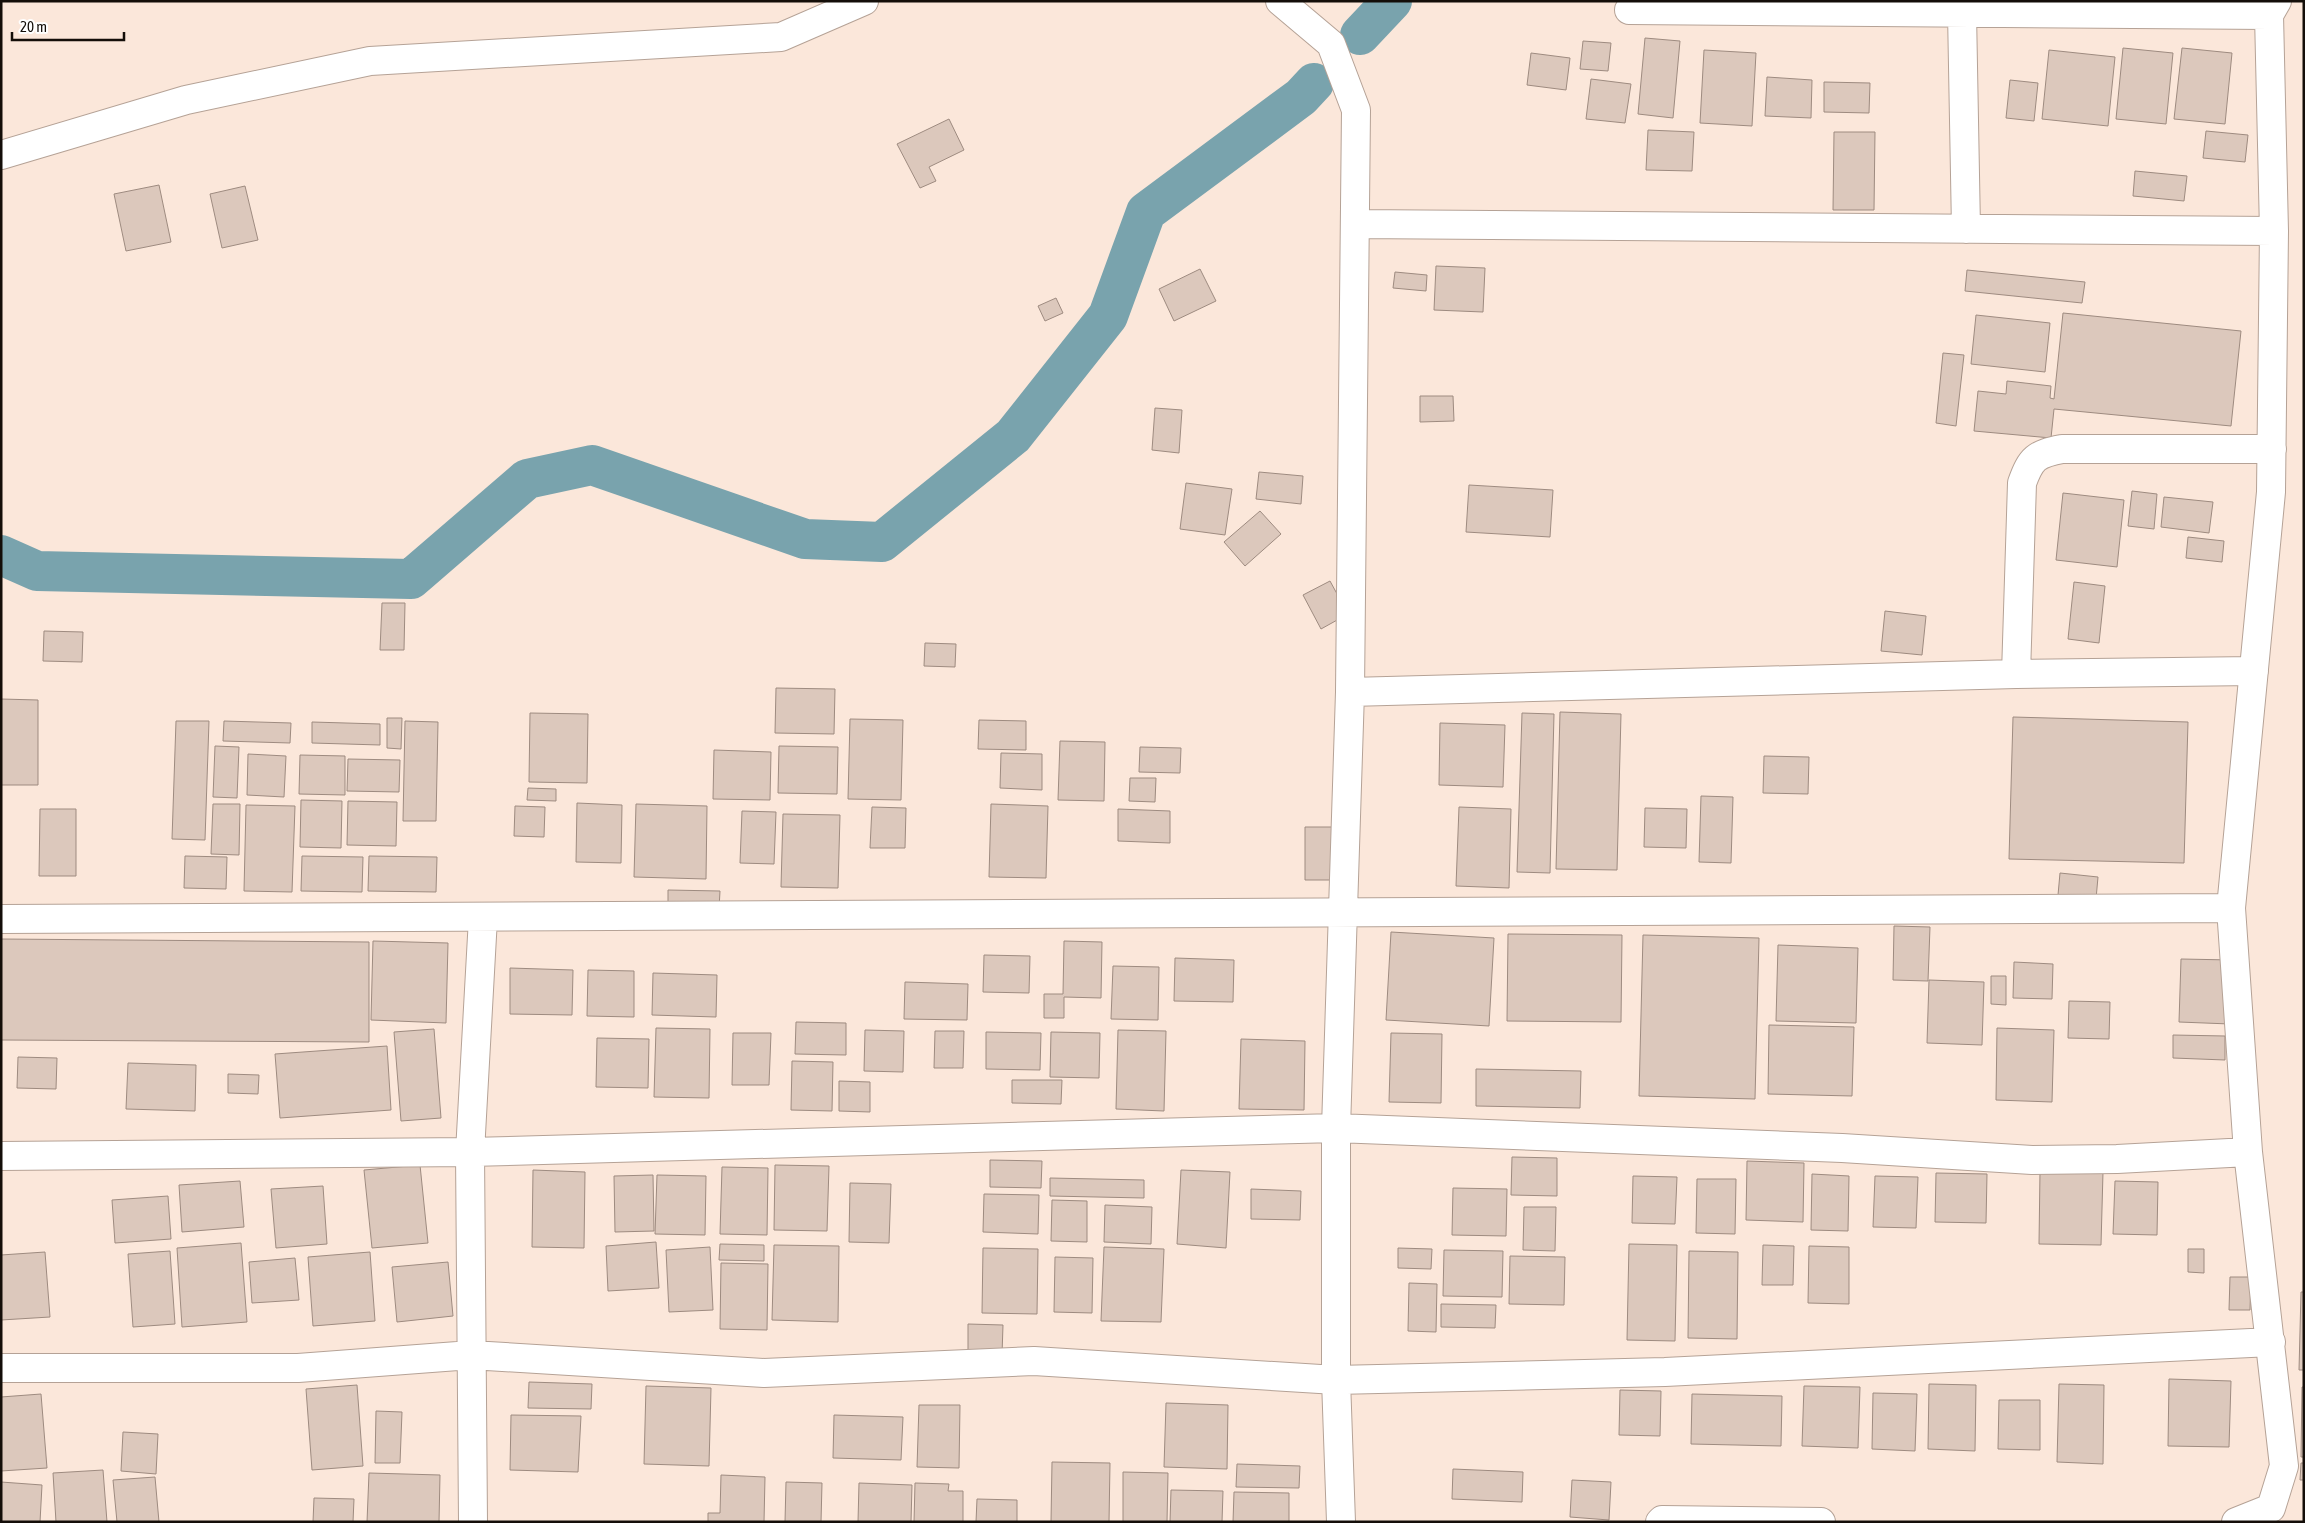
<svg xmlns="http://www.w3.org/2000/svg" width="2305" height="1523" font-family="'Asap Condensed',sans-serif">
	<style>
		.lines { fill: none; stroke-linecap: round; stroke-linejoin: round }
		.canal { stroke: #79a3ad; stroke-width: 40 }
		.building { fill: #dcc8bc; stroke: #9e8b80 }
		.minor-casing { stroke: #b5a296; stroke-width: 30 }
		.minor { stroke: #fff; stroke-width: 28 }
	</style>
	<rect width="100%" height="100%" fill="#fbe7da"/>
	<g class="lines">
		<path class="canal" d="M1360,35L1392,1
			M1,555L37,571L411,579L527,479L592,465L805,539L882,542L1013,436L1108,316L1146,212L1301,97L1314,83"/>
	</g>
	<path class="building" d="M1645,38L1680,41L1673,118L1638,114Z
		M1583,41L1611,43L1608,71L1580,69Z
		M2123,48L2173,53L2166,124L2116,119Z
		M2182,48L2232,53L2225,124L2174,119Z
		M1704,50L1756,53L1752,126L1700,123Z
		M2049,50L2115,57L2108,126L2042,119Z
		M1531,53L1570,58L1566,90L1527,85Z
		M1767,77L1812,80L1811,118L1765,116Z
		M1591,79L1631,84L1625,123L1586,119Z
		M2010,80L2038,83L2034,121L2006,118Z
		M1824,82L1870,83L1869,113L1824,112Z
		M949,119L964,150L929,167L936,181L920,188L897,144Z
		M1648,130L1694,132L1692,171L1646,170Z
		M2206,131L2248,135L2245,162L2203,158Z
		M1834,132H1875L1874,210H1833Z
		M2135,171L2187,176L2184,201L2133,196Z
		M159,185L171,242L126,251L114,194Z
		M245,186L258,240L222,248L210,194Z
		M1436,266L1485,268L1483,312L1434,310Z
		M1200,269L1216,301L1174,321L1159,289Z
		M1967,270L2085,282L2082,303L1965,291Z
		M1395,272L1427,275L1426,291L1393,288Z
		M1056,298L1063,313L1045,321L1038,306Z
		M2063,313L2241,331L2231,426L2054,409L2051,438L1974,431L1978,391L2006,394L2007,381L2051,386L2050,398L2054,399Z
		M1976,315L2050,323L2045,372L1971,364Z
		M1943,353L1964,355L1956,426L1936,423Z
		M1420,396H1453L1454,421L1420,422Z
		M1155,408L1182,410L1179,453L1152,450Z
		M1259,472L1303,476L1301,504L1256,499Z
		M1186,483L1232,489L1225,535L1180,529Z
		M1469,485L1553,490L1550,537L1466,532Z
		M2132,491L2157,494L2154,529L2128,526Z
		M2063,493L2124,500L2117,567L2056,560Z
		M2164,497L2213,502L2209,533L2161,527Z
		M1260,511L1281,534L1245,566L1224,542Z
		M2188,537L2224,541L2222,562L2186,558Z
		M1330,581L1348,614L1321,629L1303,595Z
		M2074,582L2105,586L2099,643L2068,639Z
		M382,603H405L404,650H380Z
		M1885,611L1926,616L1922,655L1881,651Z
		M44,631L83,632L82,662L43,661Z
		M925,643L956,644L955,667L924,666Z
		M776,688L835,689L834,734L775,733Z
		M1,699L38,700V785H1Z
		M1560,712L1621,714L1617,870L1556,869Z
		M530,713L588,714L587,783L529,782Z
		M1522,713L1554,714L1550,873L1517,872Z
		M2013,717L2188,722L2184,863L2009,859Z
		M387,718H402L401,749L387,748Z
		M850,719L903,720L901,800L848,799Z
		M979,720L1026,721V750L978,749Z
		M176,721H209L205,840L172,839Z
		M224,721L291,723L290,743L223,741Z
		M405,721L438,722L436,821H403Z
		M312,722L380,724V745L312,743Z
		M1440,723L1505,725L1503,787L1439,785Z
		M1060,741L1105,742L1104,801L1058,800Z
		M215,746L239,747L237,798L213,797Z
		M779,746L838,747L837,794L778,793Z
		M1140,747L1181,748L1180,773L1139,772Z
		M714,750L771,752L770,800L713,799Z
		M1001,753L1042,754V790L1000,788Z
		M248,754L286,756L284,797L247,795Z
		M300,755L345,756V795L299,794Z
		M1764,756L1809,757L1808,794L1763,793Z
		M348,759L400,760L399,792L347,791Z
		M1130,778H1156L1155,802L1129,801Z
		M528,788L556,789V801L527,800Z
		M1701,796L1733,797L1731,863L1699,862Z
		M301,800L342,801L341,848L300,847Z
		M348,801L397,802L396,846L347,845Z
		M577,803L622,805L621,863L576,862Z
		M213,804H240L239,855L211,854Z
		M636,804L707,806L706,879L634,877Z
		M991,804L1048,806L1046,878L989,877Z
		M246,805L295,806L292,892L244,891Z
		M515,806L545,807L544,837L514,836Z
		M872,807L906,808L905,848H870Z
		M1459,807L1511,809L1509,888L1456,886Z
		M1645,808L1687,809L1686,848L1644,847Z
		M40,809H76V876H39Z
		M1118,809L1170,811V843L1118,841Z
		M742,811L776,812L774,864L740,863Z
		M783,814L840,815L838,888L781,887Z
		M1305,827H1337L1336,880H1305Z
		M185,856L227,857L226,889L184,888Z
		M302,856L363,857L362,892L301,891Z
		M369,856L437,857L436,892L368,891Z
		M2060,873L2098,877L2096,899L2058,895Z
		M668,890L720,891L719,909L668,908Z
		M1894,926L1930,927L1928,981L1893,980Z
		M1391,932L1494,938L1489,1026L1386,1020Z
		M1508,934L1622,935L1621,1022L1507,1021Z
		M1643,935L1759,938L1755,1099L1639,1096Z
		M1,939L369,942V1042L1,1040Z
		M373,941L448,943L446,1023L371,1020Z
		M1064,941L1102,942L1101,998L1064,997V1018H1044V994H1063Z
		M1778,945L1858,948L1856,1023L1776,1021Z
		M984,955L1030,956L1029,993L983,992Z
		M1175,958L1234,960L1233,1002L1174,1001Z
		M2181,959L2232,960L2230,1024L2179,1022Z
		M2014,962L2053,964L2052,999L2013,998Z
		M1113,966L1159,967L1158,1020L1111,1019Z
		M510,968L573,970L572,1015L510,1014Z
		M588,970L634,971V1017L587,1016Z
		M653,973L717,975L716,1017L652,1015Z
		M1991,976H2006V1005L1991,1004Z
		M1929,980L1984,982L1982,1045L1927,1043Z
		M905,982L968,984L967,1020L904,1019Z
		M2069,1001L2110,1002L2109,1039L2068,1038Z
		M796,1022L846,1023V1055L795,1054Z
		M1769,1025L1854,1027L1852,1096L1768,1094Z
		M656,1028L710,1029L709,1098L654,1097Z
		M1997,1028L2054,1030L2052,1102L1996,1100Z
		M434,1029L441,1118L401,1121L394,1032Z
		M865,1030L904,1031L903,1072L864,1071Z
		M1118,1030L1166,1031L1164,1111L1116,1109Z
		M935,1031H964L963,1068H934Z
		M986,1032L1041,1033L1040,1070L986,1069Z
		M1051,1032L1100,1033L1099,1078L1050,1077Z
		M733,1033H771L769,1085H732Z
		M1391,1033L1442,1034L1441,1103L1389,1102Z
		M2173,1035L2225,1036V1060L2173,1058Z
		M597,1038L649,1039L648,1088L596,1087Z
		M1241,1039L1305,1041L1304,1110L1239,1109Z
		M387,1046L391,1110L280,1118L275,1054Z
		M18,1057L57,1058L56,1089L17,1088Z
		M792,1061L833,1062L832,1111L791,1110Z
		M128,1063L196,1065L195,1111L126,1109Z
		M1476,1069L1581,1071L1580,1108L1476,1106Z
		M228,1074L259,1075L258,1094L228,1093Z
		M1012,1080H1062L1061,1104L1012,1103Z
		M839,1081L870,1082V1112L839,1111Z
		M1512,1157L1557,1158V1196L1511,1195Z
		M990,1160L1042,1161L1041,1188L990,1187Z
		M1747,1161L1804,1163L1803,1222L1746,1220Z
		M420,1165L428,1243L372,1248L364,1170Z
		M775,1165L829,1166L827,1231L774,1230Z
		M722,1167L768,1168L767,1235L720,1234Z
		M533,1170L585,1172L584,1248L532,1247Z
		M1181,1170L1230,1172L1226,1248L1177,1244Z
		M2040,1171L2103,1172L2101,1245L2039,1244Z
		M1936,1173L1987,1174L1986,1223L1935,1222Z
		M1812,1174L1849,1176L1848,1231L1811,1230Z
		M653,1175L654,1231L615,1232L614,1176Z
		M657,1175L706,1176L705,1235L655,1234Z
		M1633,1176L1677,1177L1675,1224L1632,1223Z
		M1875,1176L1918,1177L1916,1228L1873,1227Z
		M1050,1178L1144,1180V1198L1050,1196Z
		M1697,1179H1736L1735,1234L1696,1233Z
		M240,1181L244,1227L182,1232L179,1185Z
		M2115,1181L2158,1182L2157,1235L2113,1234Z
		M850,1183L891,1184L889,1243L849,1242Z
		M323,1186L327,1244L276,1248L271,1189Z
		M1453,1188L1507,1189L1506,1236L1452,1235Z
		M1251,1189L1301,1191L1300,1220L1251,1219Z
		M984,1194L1039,1195L1038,1234L983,1232Z
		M168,1196L171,1239L115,1243L112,1200Z
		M1052,1200L1087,1201V1242L1051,1241Z
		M1105,1205L1152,1207L1151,1244L1104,1242Z
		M1524,1207H1556L1555,1251L1523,1250Z
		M656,1242L659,1288L608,1291L606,1246Z
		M241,1243L247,1322L182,1327L177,1248Z
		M720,1244L764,1245V1261L719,1260Z
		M1629,1244L1677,1245L1675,1341L1627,1340Z
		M774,1245L839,1246L838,1322L772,1320Z
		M1763,1245L1794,1246L1793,1285H1762Z
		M1809,1246L1849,1247V1304L1808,1303Z
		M710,1247L713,1310L669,1312L666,1250Z
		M1104,1247L1164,1249L1161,1322L1101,1321Z
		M983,1248L1038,1249L1037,1314L982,1313Z
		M1398,1248L1432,1249L1431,1269L1398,1268Z
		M2188,1249H2204V1273L2188,1272Z
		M1444,1250L1503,1251L1502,1297L1443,1296Z
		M170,1251L175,1324L133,1327L128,1254Z
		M1689,1251L1738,1252L1737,1339L1688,1338Z
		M45,1252L50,1317L1,1320V1255Z
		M370,1252L375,1321L313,1326L308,1257Z
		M1510,1256L1565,1257L1564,1305L1509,1304Z
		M1055,1257L1093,1258L1092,1313L1054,1312Z
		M295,1258L299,1300L252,1303L249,1262Z
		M448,1262L453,1316L397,1322L392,1267Z
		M721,1263L768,1264L767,1330L720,1329Z
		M2230,1277H2251L2250,1310H2229Z
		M1409,1283L1437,1284L1436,1332L1408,1331Z
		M2301,1292H2304V1370H2299Z
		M1441,1304L1496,1305L1495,1328L1441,1327Z
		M968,1324L1003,1325L1002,1355L968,1354Z
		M2169,1379L2231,1381L2229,1447L2168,1446Z
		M529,1382L592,1384L591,1409L528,1408Z
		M1929,1384L1976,1385L1975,1451L1928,1449Z
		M2059,1384L2104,1385L2103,1464L2057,1462Z
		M357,1385L363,1466L312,1470L306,1389Z
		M646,1386L711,1388L709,1466L644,1464Z
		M1804,1386L1860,1387L1858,1448L1802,1446Z
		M2302,1387H2304V1457H2301Z
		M1620,1390L1661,1391L1660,1436L1619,1435Z
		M1873,1393L1917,1394L1915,1451L1872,1449Z
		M41,1394L47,1468L1,1471V1397Z
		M1692,1394L1782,1396L1781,1446L1691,1444Z
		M1999,1400H2040V1450L1998,1449Z
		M1166,1403L1228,1405L1227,1469L1164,1467Z
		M919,1405H960L959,1468L917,1467Z
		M376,1411L402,1412L400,1463H375Z
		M511,1415L581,1416L578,1472L510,1470Z
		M834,1415L903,1417L901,1460L833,1458Z
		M123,1432L158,1434L156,1474L121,1471Z
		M1052,1462L1110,1463L1109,1522H1051Z
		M2301,1463H2304V1480H2300Z
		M1237,1464L1300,1466L1299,1488L1236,1487Z
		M1453,1469L1523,1472L1522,1502L1452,1499Z
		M103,1470L107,1522H56L53,1473Z
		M1123,1472L1168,1473L1167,1522H1123Z
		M369,1473L440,1475L439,1522H367Z
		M721,1475L765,1477L764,1522H708V1513H720Z
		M155,1477L159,1522H117L113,1480Z
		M1572,1480L1611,1482L1609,1520L1570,1517Z
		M1,1482L42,1485L40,1522H1Z
		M786,1482L822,1483L821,1522H785Z
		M859,1483L912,1485L911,1522H858Z
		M915,1483L949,1484L948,1491H963V1522H914Z
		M1171,1490L1223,1491L1222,1522H1170Z
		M1234,1492L1289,1493V1522H1233Z
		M314,1498L354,1499L353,1522H313Z
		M977,1499L1017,1500V1522H976Z"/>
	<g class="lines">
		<g class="minor-casing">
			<path id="minor" d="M1280,1L1331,44L1356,110L1350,692L1336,1128V1380L1341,1522
				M1629,10L2269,15
				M1962,12L1966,229
				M1,155L186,100L370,61L781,37L864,1
				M1355,224L2274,231
				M2016,674L2022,483C2031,458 2036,454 2062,449H2272
				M1350,692L2016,674L2254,671
				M1,919L2231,908
				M2248,1152L2231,908L2271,492L2274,231L2269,15L2277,1
				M1,1156L470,1152L1336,1128L1842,1148L2032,1160L2117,1159L2248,1152L2284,1466L2271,1508L2236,1522
				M1,1368H298L471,1355L764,1373L1034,1361L1336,1380L1665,1372L2271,1342
				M473,1522L470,1152L483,918
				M1660,1522L1662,1520L1821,1522"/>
		</g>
		<use href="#minor" class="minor"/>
	</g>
	<rect width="2305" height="1523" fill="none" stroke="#140e09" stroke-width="5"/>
	<path d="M12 32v8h112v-8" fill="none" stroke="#140e09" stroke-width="2.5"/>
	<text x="20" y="32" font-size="15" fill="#140e09" stroke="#ffffff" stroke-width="4" paint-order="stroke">20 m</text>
</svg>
